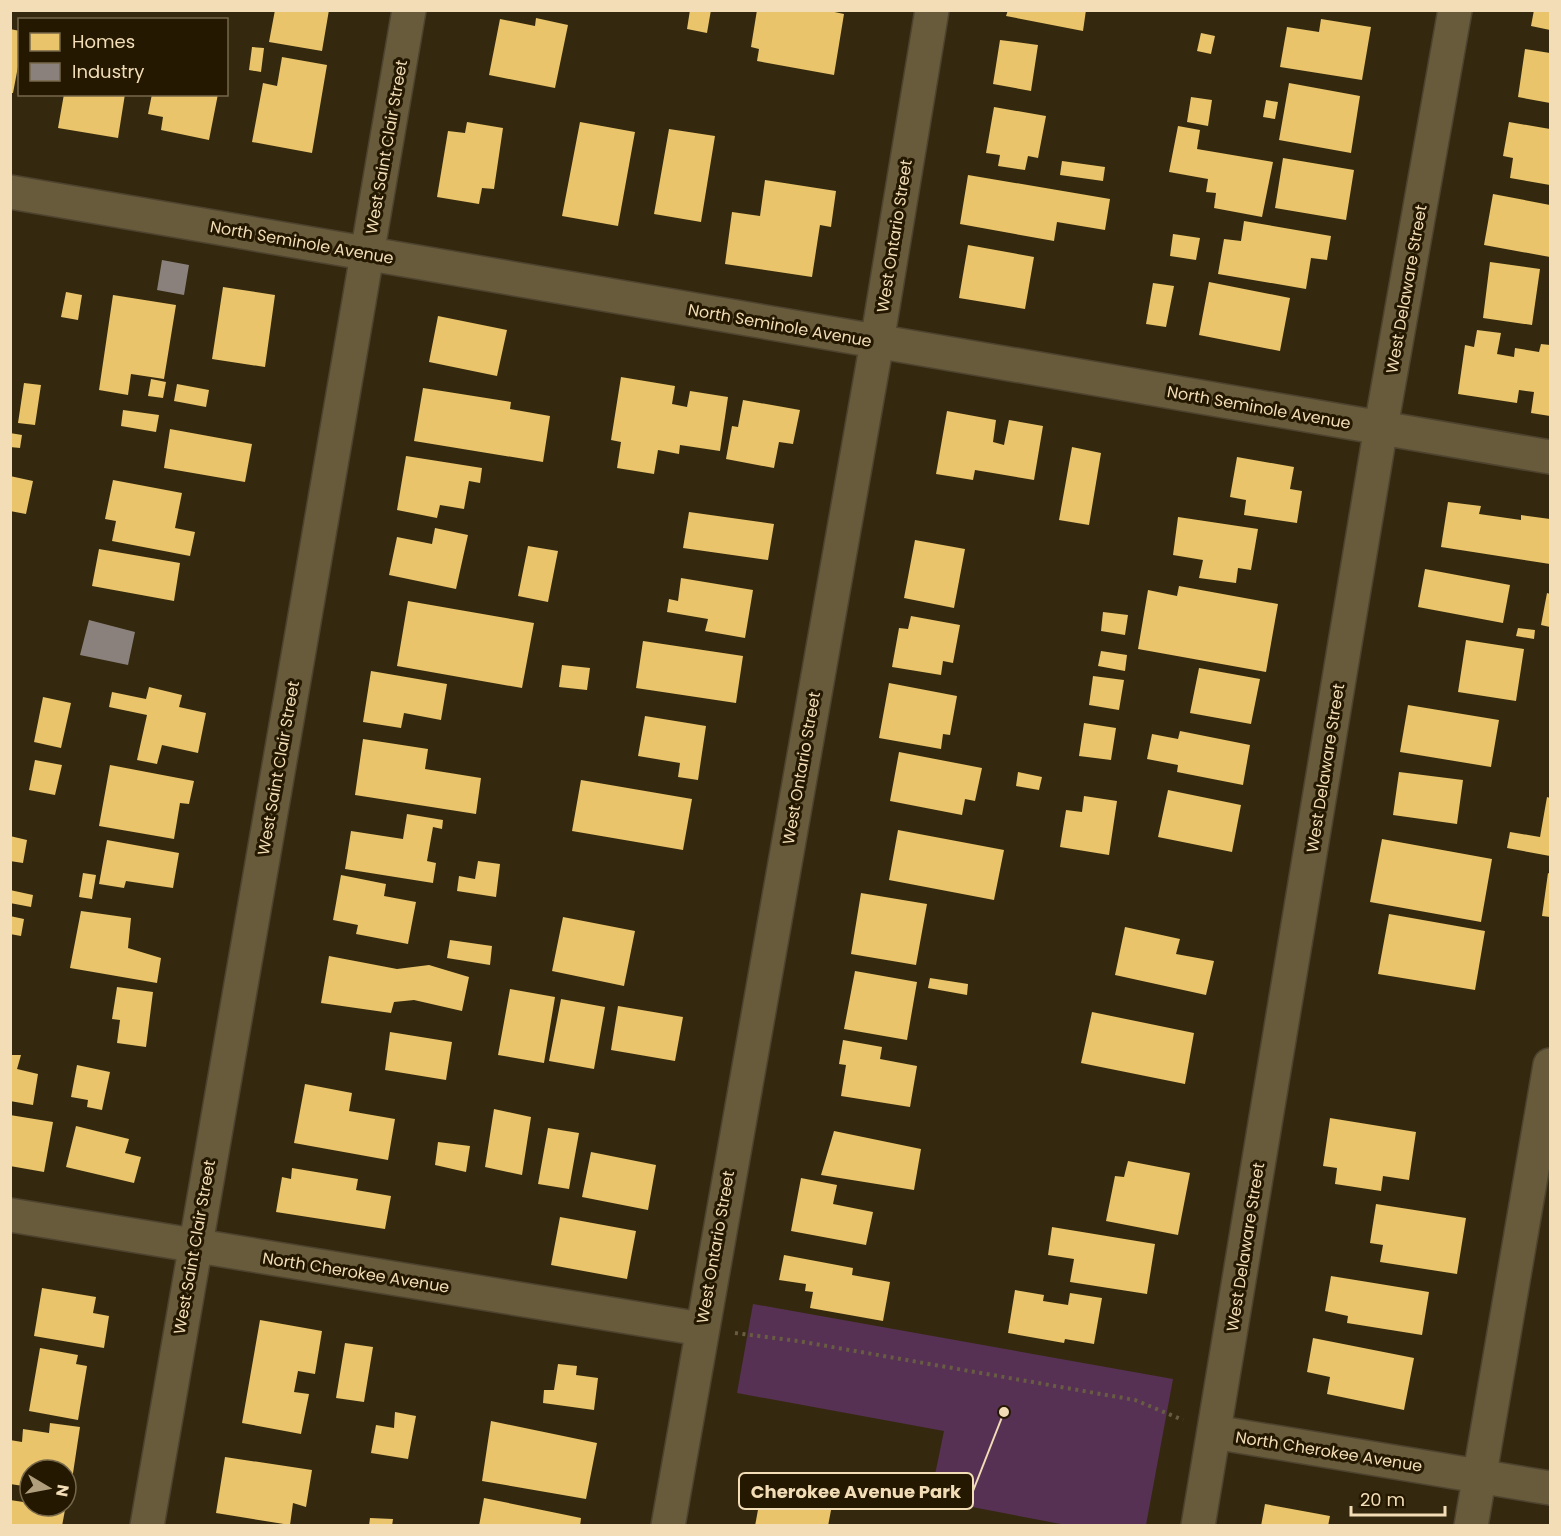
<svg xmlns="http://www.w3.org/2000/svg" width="1561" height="1536" font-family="Poppins,sans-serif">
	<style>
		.green { fill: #563154 }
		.homes { fill: #e9c46a }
		.industry { fill: #8a817c }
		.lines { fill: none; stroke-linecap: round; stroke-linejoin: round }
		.minor-casing { stroke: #4e432f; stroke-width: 36 }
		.path { stroke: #685c43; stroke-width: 4; stroke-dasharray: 3 4.5; stroke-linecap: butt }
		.minor { stroke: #675b3b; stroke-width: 33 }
		.labels { text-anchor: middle; stroke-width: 6; stroke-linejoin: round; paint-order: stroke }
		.street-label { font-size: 16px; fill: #f2ddb7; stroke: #241801 }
		.leader { fill: none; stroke: #f2ddb7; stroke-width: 2 }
		.callout-dot { fill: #f2ddb7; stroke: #241801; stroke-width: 2 }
		.callout { fill: #241801; stroke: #f2ddb7; stroke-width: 2 }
		.callout-label { font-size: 18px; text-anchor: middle; font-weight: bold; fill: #f2ddb7 }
	</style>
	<rect width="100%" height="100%" fill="#34290f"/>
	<path class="green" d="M753,1304L1173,1379L1146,1525H1066L930,1499L944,1431L737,1393Z"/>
	<path class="homes" d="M275,10H329L322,51L269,42Z
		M690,10H711L707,33L687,29Z
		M757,10H825L844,14L834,75L757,61L759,49L751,47Z
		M1008,10H1086L1083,31L1006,16Z
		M1534,10H1550V30L1531,26Z
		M536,18L568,25L555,88L489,75L500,19L535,26Z
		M1321,19L1371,27L1362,80L1280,67L1287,27L1319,32Z
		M10,29L20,31V56L13,93H10Z
		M1201,33L1215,36L1211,54L1197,51Z
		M1000,40L1038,45L1031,91L993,84Z
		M252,47L264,48L261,72L249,70Z
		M1525,49L1550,53V103L1518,97Z
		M282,57L327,65L312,153L252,142L263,83L277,86Z
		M1289,83L1360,96L1351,153L1279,140Z
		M64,94H125L118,138L58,128Z
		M152,94H218L209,140L161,130L163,117L148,114Z
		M1191,97L1212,100L1208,126L1187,122Z
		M1266,100L1278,102L1275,119L1263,117Z
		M994,107L1046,116L1038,158L1028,156L1025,170L998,166L1000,155L986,153Z
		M467,122L503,128L494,189L482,188L479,204L437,197L448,131L465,133Z
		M580,122L635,132L618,226L562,216Z
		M1509,122L1550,129V185L1510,178L1513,158L1503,156Z
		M1178,126L1200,130L1197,149L1273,162L1262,217L1214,208L1216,193L1206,192L1208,179L1169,172Z
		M669,129L715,136L701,222L654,214Z
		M1283,158L1354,170L1346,220L1275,208Z
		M1062,161L1105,167L1103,181L1060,175Z
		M968,175L1110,199L1105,230L1057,222L1054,241L960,224Z
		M765,180L836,191L831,227L820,225L812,277L725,264L732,212L760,216Z
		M1493,194L1550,205V257L1484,245Z
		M1244,221L1331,236L1327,260L1311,258L1306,289L1218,274L1224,239L1241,241Z
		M1173,234L1200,238L1196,260L1170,256Z
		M968,245L1034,257L1025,309L959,298Z
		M1490,262L1540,269L1532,325L1483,318Z
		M1209,282L1290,298L1280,351L1199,335Z
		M1153,283L1174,286L1166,327L1146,324Z
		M223,287L275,295L265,367L212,359Z
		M66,292L82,295L78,320L61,317Z
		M113,295L176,305L164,379L131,374L128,395L99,390Z
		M438,316L507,330L497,376L429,362Z
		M1477,330L1501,333L1497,354L1514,357L1515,348L1539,352L1541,344L1550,345V416L1531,413L1534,392L1519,390L1517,403L1458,394L1465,345L1474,347Z
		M621,377L675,386L672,404L687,407L690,391L728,397L720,451L680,445L679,454L658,450L654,474L617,468L621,442L611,440Z
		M151,379L166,382L163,398L148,396Z
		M24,383L41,385L35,425L18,423Z
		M177,384L209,390L206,407L174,401Z
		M423,388L511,402L510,409L550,416L543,462L414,441Z
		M743,400L800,410L793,444L779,442L774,468L726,459L732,426L738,427Z
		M123,410L159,415L156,432L121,426Z
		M947,411L996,420L993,442L1004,445L1009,420L1043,426L1034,480L975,470L973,480L936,474Z
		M170,429L252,444L245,482L164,468Z
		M10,433L22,435L20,448L10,447Z
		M1072,447L1101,453L1089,525L1059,520Z
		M406,456L482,468L480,483L469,481L464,509L440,505L437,518L397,510Z
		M1237,457L1294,467L1290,489L1302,491L1297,523L1244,515L1246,500L1230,497Z
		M10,476L33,481L26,514L10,511Z
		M113,480L182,493L175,528L195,532L190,556L112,541L116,521L105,519Z
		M1448,502L1481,506L1479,514L1521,520V515L1550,519V564L1441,547Z
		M689,512L774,524L768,560L683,548Z
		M1178,517L1258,529L1251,570L1238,568L1236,583L1199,578L1203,560L1173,555Z
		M435,528L468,535L456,589L389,575L397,537L432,544Z
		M915,540L965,549L954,608L904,598Z
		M528,546L558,551L548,602L518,596Z
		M99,549L180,563L174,601L92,586Z
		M1425,569L1510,585L1503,623L1418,607Z
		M681,578L753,590L745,638L705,631L708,619L667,612L669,599L678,601Z
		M1179,586L1278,604L1266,672L1138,649L1148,590L1177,596Z
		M1547,593L1550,594V627L1541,625Z
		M408,601L534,623L522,688L397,666Z
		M1103,612L1128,615L1125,635L1101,631Z
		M911,616L960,625L953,663L943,661L941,675L892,667L899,628L908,629Z
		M1518,628L1535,630L1534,639L1516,636Z
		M1466,640L1524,649L1516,701L1458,692Z
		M643,641L743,656L736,703L636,688Z
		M1101,651L1127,655L1125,671L1098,666Z
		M562,665L590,668L587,690L559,687Z
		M1199,668L1260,679L1251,724L1190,713Z
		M371,671L447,684L441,720L404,713L401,728L363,722Z
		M1093,676L1124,680L1119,710L1089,705Z
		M889,683L957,696L950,735L943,734L941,749L879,738Z
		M149,687L182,695L179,707L206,713L198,753L162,745L157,764L137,760L147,715L109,707L112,692L146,699Z
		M43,697L71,703L61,748L34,742Z
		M1408,705L1499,720L1491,767L1400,752Z
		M645,716L706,726L698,780L678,777L680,763L638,756Z
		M1084,723L1116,728L1111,760L1079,756Z
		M1180,731L1250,745L1243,785L1177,772L1178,765L1147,759L1152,734L1178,739Z
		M363,739L428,749L425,769L481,778L476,814L355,795Z
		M899,752L982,768L975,801L965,799L962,815L890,801Z
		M35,760L62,765L55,795L29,790Z
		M110,765L194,781L189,804L180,803L174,839L99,826Z
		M1018,772L1042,777L1039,790L1016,786Z
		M1399,772L1463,780L1457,824L1393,815Z
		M581,780L692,799L683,850L572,831Z
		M1168,790L1241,805L1232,852L1158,837Z
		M1084,796L1117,801L1109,855L1060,847L1066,810L1082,812Z
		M1547,797L1550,798V856L1507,848L1510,832L1540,837Z
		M407,814L443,820L442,829L433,827L427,861L436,863L433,883L345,869L351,831L403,839Z
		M898,830L1004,850L994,900L889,880Z
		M10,836L27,840L23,863L10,861Z
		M1382,839L1492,859L1481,922L1370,902Z
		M107,840L179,853L173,888L126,881L124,888L99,884Z
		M478,861L500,864L496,897L457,891L459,876L475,879Z
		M83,873L96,875L92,899L79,897Z
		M1548,873L1550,874V917L1542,916Z
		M341,875L386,884L384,896L416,902L408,944L356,934L358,925L333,920Z
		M10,890L33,895L31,907L10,903Z
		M861,893L927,904L916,965L851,954Z
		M81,911L131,918L128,948L161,958L157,983L70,968Z
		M1389,914L1485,931L1475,990L1378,974Z
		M10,916L24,919L21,936L10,934Z
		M563,917L635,931L624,986L552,971Z
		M1125,927L1180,939L1176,954L1214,961L1206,995L1115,975Z
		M450,940L492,946L490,965L447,958Z
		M329,956L397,969L429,965L469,977L462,1011L414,1000L394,1002L391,1013L321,1003Z
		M855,971L917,982L907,1040L844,1029Z
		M930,978L968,984L967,995L928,988Z
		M117,987L153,992L146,1047L117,1043L120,1020L112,1019Z
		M510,989L555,997L544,1063L498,1055Z
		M561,999L605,1007L594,1069L549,1061Z
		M618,1006L683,1017L675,1061L611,1050Z
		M1092,1012L1194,1033L1185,1084L1081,1063Z
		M390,1032L452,1042L446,1080L385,1070Z
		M843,1040L882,1047L880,1059L917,1066L910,1107L841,1096L846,1065L839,1064Z
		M10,1055H21L17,1069L38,1074L33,1105L10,1101Z
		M77,1065L110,1072L102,1110L87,1107L88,1100L71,1097Z
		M305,1084L352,1093L349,1111L395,1119L388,1160L294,1143Z
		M494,1109L531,1117L522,1175L485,1167Z
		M10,1115L53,1122L44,1172L10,1166Z
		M1330,1118L1416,1132L1409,1180L1383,1176L1381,1191L1335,1184L1337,1168L1323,1166Z
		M76,1126L129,1139L125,1153L141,1157L134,1183L66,1167Z
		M548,1128L579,1133L569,1189L538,1184Z
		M834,1131L921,1149L914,1190L821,1175Z
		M438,1142L470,1146L466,1172L435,1165Z
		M591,1152L656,1165L648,1210L582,1197Z
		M1128,1161L1190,1173L1178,1235L1106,1221L1115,1176L1124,1177Z
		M292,1168L358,1179L356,1190L391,1196L385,1229L276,1212L282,1177L291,1179Z
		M801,1178L837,1185L833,1204L873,1212L866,1245L791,1231Z
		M1376,1204L1466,1218L1457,1274L1380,1262L1383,1245L1370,1243Z
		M560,1217L636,1231L627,1279L551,1265Z
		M1052,1227L1155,1244L1147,1294L1070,1282L1074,1259L1048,1255Z
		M784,1255L853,1268L852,1275L890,1282L883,1321L810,1308L813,1292L805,1291L806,1284L779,1280Z
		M1331,1276L1429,1292L1422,1335L1347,1323L1348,1316L1325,1311Z
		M42,1288L96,1297L93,1313L109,1316L104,1348L34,1336Z
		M1015,1290L1044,1295L1043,1301L1068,1305L1070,1293L1102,1298L1094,1344L1065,1339L1064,1343L1008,1333Z
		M260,1320L322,1331L315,1374L298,1371L294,1392L309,1394L301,1434L242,1423Z
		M1313,1338L1414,1358L1404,1410L1327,1394L1330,1377L1307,1372Z
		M345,1343L373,1347L364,1402L336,1398Z
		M40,1348L78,1355L76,1364L87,1366L78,1420L29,1411Z
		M558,1364L577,1366L576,1375L598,1378L594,1410L543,1403L544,1390H554Z
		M395,1412L416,1416L408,1459L371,1453L376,1425L394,1428Z
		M491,1421L597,1443L586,1499L482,1481Z
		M50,1423L80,1427L70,1493L66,1492V1470H30V1487L10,1484V1440L22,1442L23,1429L49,1433Z
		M225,1457L312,1470L306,1507L293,1503L290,1525L216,1513Z
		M775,1477L835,1489L828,1526H755L762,1488L773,1490Z
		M484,1498L581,1518L580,1526H479Z
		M10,1500L30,1503V1506H45L65,1510L62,1526H10Z
		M1265,1504L1330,1516L1328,1526H1261Z
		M370,1518L393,1519L392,1526H369Z"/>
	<path class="industry" d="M162,260L189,265L184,295L157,290Z
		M89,620L135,632L128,665L80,655Z"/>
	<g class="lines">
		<g class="minor-casing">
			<path id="minor" d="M10,192L1550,457
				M10,1215L701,1329
				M1214,1432L1550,1488
				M147,1526C232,1020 325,516 409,10
				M668,1526L877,342L932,10
				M1198,1526L1381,427L1455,10
				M1471,1526L1550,1065"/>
		</g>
		<path class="path" d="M735,1333L798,1341L1135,1400L1183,1420"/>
		<use href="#minor" class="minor"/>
	</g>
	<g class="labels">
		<g class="street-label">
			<text transform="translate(386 147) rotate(-80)" y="6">West Saint Clair Street</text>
			<text transform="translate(894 236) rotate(-81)" y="6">West Ontario Street</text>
			<text transform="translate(302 242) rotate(10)" y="6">North Seminole Avenue</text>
			<text transform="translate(1406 289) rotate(-80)" y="6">West Delaware Street</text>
			<text transform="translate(780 325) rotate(10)" y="6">North Seminole Avenue</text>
			<text transform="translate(1259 407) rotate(10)" y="6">North Seminole Avenue</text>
			<text transform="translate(278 768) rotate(-80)" y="6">West Saint Clair Street</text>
			<text transform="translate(801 768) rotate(-80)" y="6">West Ontario Street</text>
			<text transform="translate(1325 768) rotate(-81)" y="6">West Delaware Street</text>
			<text transform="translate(194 1247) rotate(-80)" y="6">West Saint Clair Street</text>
			<text transform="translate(715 1247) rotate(-80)" y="6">West Ontario Street</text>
			<text transform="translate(1245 1247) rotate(-81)" y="6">West Delaware Street</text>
			<text transform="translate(356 1272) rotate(9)" y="6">North Cherokee Avenue</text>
			<text transform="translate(1329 1451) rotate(9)" y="6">North Cherokee Avenue</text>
		</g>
	</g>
	<path class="leader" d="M1004 1412L973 1491"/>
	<circle class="callout-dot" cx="1004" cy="1412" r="6"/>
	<rect class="callout" x="739" y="1473" width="234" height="36" rx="6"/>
	<g class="callout-label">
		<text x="856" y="1498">Cherokee Avenue Park</text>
	</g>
	<rect width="1561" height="1536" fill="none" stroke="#f2ddb7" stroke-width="24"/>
	<rect x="18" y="18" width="210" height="78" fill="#241801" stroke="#76674a" stroke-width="1.5"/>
	<rect x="30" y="33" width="30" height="18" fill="#e9c46a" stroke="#76674a" stroke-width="1.5"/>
	<text x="72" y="48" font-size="18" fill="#f2ddb7">Homes</text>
	<rect x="30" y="63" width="30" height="18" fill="#8a817c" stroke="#76674a" stroke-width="1.5"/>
	<text x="72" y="78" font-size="18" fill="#f2ddb7">Industry</text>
	<g transform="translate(48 1488) rotate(100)"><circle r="28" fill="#241801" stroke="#76674a" stroke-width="1.5"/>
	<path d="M0-4.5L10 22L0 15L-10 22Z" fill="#b09e7c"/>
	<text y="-9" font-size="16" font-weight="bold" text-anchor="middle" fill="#f2ddb7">N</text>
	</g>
	<path d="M1351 1506v9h94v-9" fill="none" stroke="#f2ddb7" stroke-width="3"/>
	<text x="1360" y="1506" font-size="18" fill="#f2ddb7" stroke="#241801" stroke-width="4.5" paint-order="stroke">20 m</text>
</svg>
